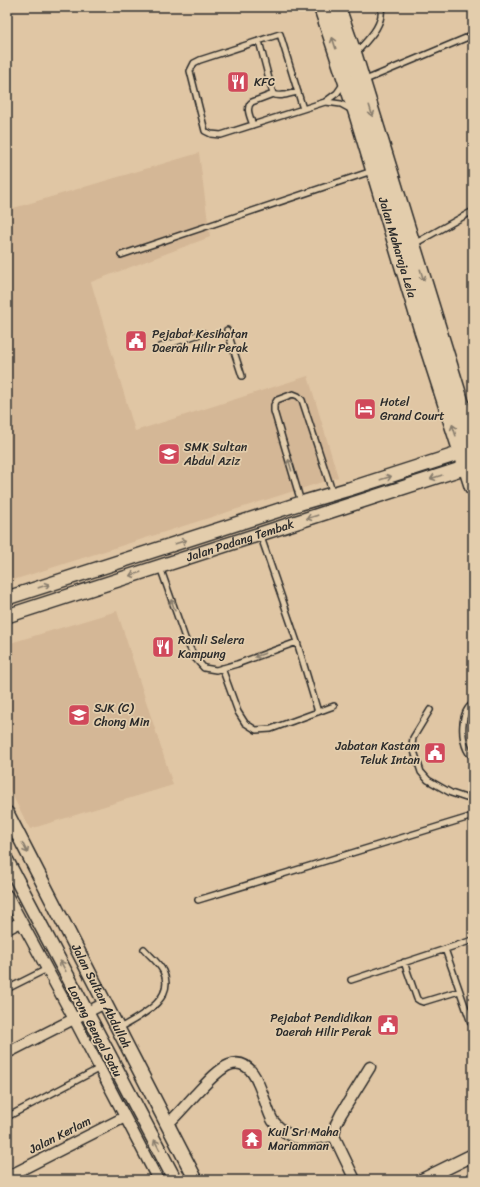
<svg xmlns="http://www.w3.org/2000/svg" width="480" height="1187" font-family="Sriracha,sans-serif">
	<style>
		.built { fill: #d4b796 }
		.lines { fill: none; stroke-linecap: round; stroke-linejoin: round }
		.service-casing { stroke: #2b2b2b; stroke-width: 8 }
		.minor-casing { stroke: #2b2b2b; stroke-width: 13 }
		.tertiary-casing { stroke: #2b2b2b; stroke-width: 15 }
		.secondary-casing { stroke: #2b2b2b; stroke-width: 16 }
		.trunk-casing { stroke: #2b2b2b; stroke-width: 19 }
		.service { stroke: #e3cdac; stroke-width: 5 }
		.minor { stroke: #e3cdac; stroke-width: 10 }
		.tertiary { stroke: #e3cdac; stroke-width: 12 }
		.secondary { stroke: #e3cdac; stroke-width: 13 }
		.trunk { stroke: #e3cdac; stroke-width: 16 }
		.oneway { stroke: #877c6c }
		.labels { text-anchor: middle; stroke-width: 3.5; stroke-linejoin: round; paint-order: stroke }
		.poi-label { font-size: 12px; fill: #2b2b2b; stroke: #e3cdac; text-anchor: start }
		.street-label { font-size: 12px; fill: #2b2b2b; stroke: #e3cdac }
	</style>
	<rect width="100%" height="100%" fill="#e0c6a4"/>
	<filter id="ink" filterUnits="userSpaceOnUse"><feTurbulence type="fractalNoise" baseFrequency=".025" numOctaves="2"/><feDisplacementMap in="SourceGraphic" scale="8" xChannelSelector="R" yChannelSelector="G"/><feConvolveMatrix kernelMatrix="1 2 1 2 8 2 1 2 1" color-interpolation-filters="sRGB"/></filter>
	<g filter="url(#ink)">
		<path class="built" d="M199,153L210,237L91,282L135,431L308,376L338,477L7,582V210Z
			M117,611L173,785L30,829L7,785V644Z"/>
		<g class="lines">
			<g class="service-casing">
				<path id="service" d="M259,41L273,94C280,98 291,93 298,92
					M356,53C367,40 384,26 381,7
					M363,81L473,35
					M326,102L341,104L352,110
					M303,109L280,34L200,60L194,63L190,71L205,131L211,134L221,135L325,102L337,93L344,83
					M253,125C250,117 245,107 252,102L273,94
					M414,244L473,211
					M121,255L372,171
					M227,330L242,376
					M160,347L203,333
					M301,502L274,411V405L277,400L293,394L298,396L302,400L333,494
					M260,534L297,642L318,712
					M160,567L185,638L195,658L204,668L216,670L237,664L297,642
					M222,668L238,712L245,723L256,730L271,729L334,706
					M473,704C460,712 461,737 467,750C468,753 471,755 473,757
					M430,710L413,738L412,745L421,772L428,780L451,793L466,798L473,797
					M198,900L473,816
					M445,949L471,1023
					M404,962L417,999L420,1001L423,1002L459,991
					M351,980L473,940
					M7,989L47,969
					M118,1029C138,1017 177,1000 163,971C159,963 150,956 144,949
					M7,1117L100,1068"/>
			</g>
			<g class="minor-casing">
				<path id="minor" d="M7,895L74,1019L158,1180
					M7,929L21,922
					M7,1053L105,1003
					M168,1124C177,1115 186,1105 195,1095C204,1086 217,1070 229,1065C258,1054 263,1105 273,1121C278,1127 285,1133 292,1136C304,1142 321,1137 334,1136
					M7,1177L125,1117
					M355,1180L334,1136L336,1124L341,1114L370,1067"/>
			</g>
			<g class="tertiary-casing">
				<path id="tertiary" d="M422,1180L473,1155"/>
			</g>
			<g class="secondary-casing">
				<g id="secondary">
					<path d="M7,598L301,503L349,489L473,449"/>
					<path id="s1" d="M7,616L473,465"/>
					<path id="s2" d="M7,813L196,1180"/>
					<path d="M7,861L175,1180"/>
				</g>
			</g>
			<g class="trunk-casing">
				<g id="trunk">
					<path id="s3" d="M322,7L357,113L423,332L473,487"/>
					<path d="M337,7L354,56L473,443"/>
				</g>
			</g>
			<use href="#service" class="service"/>
			<use href="#minor" class="minor"/>
			<use href="#tertiary" class="tertiary"/>
			<use href="#secondary" class="secondary"/>
			<use href="#trunk" class="trunk"/>
		</g>
		<defs><path id="oneway-shaft" d="M-6 0H5M1.5-3L5.5 0L1.5 3" fill="none" stroke-width="1.6" stroke-linecap="round" stroke-linejoin="round"/></defs>
		<g class="oneway">
			<use href="#oneway-shaft" transform="translate(334 43) rotate(-108)"/>
			<use href="#oneway-shaft" transform="translate(371 111) rotate(73)"/>
			<use href="#oneway-shaft" transform="translate(422 275) rotate(73)"/>
			<use href="#oneway-shaft" transform="translate(454 430) rotate(-108)"/>
			<use href="#oneway-shaft" transform="translate(290 465) rotate(-106)"/>
			<use href="#oneway-shaft" transform="translate(436 477) rotate(162)"/>
			<use href="#oneway-shaft" transform="translate(386 478) rotate(-18)"/>
			<use href="#oneway-shaft" transform="translate(312 517) rotate(162)"/>
			<use href="#oneway-shaft" transform="translate(181 542) rotate(-18)"/>
			<use href="#oneway-shaft" transform="translate(135 574) rotate(162)"/>
			<use href="#oneway-shaft" transform="translate(44 586) rotate(-18)"/>
			<use href="#oneway-shaft" transform="translate(173 605) rotate(-109)"/>
			<use href="#oneway-shaft" transform="translate(260 655) rotate(160)"/>
			<use href="#oneway-shaft" transform="translate(25 848) rotate(63)"/>
			<use href="#oneway-shaft" transform="translate(63 966) rotate(-118)"/>
			<use href="#oneway-shaft" transform="translate(157 1145) rotate(-118)"/>
		</g>
	</g>
	<defs>
		<g id="restaurant-square" transform="scale(1.15)"><rect x="-9" y="-9" width="18" height="18" rx="4" fill="#d1495b" stroke="#e3cdac"/><path d="M-5-6h1v4h1v-4h1v4h1v-4h1v5L-1.5 .5V6h-2V.5L-5-1ZM5-6V6H3V1.5H1.5Q1.5-4 5-6Z" fill="#fff"/></g>
		<g id="civic-square" transform="scale(1.15)"><rect x="-9" y="-9" width="18" height="18" rx="4" fill="#d1495b" stroke="#e3cdac"/><path d="M-.6-6.5H3V-4.5H.6V-3L4-1V1h2V6H-6V1h2V-1L-.6-3ZM-1.2 2.5V6h2.4V2.5Z" fill="#fff"/></g>
		<g id="hotel-square" transform="scale(1.15)"><rect x="-9" y="-9" width="18" height="18" rx="4" fill="#d1495b" stroke="#e3cdac"/><path d="M-6-4.5h1.5V1H6V5H4.5V3h-9V5H-6ZM-4 0a1.8 1.8 0 1 1 3.6 0ZM.5 0V-2.5h3Q6-2.5 6 0Z" fill="#fff"/></g>
		<g id="school-square" transform="scale(1.15)"><rect x="-9" y="-9" width="18" height="18" rx="4" fill="#d1495b" stroke="#e3cdac"/><path d="M0-5L7-2L0 1L-7-2ZM-4 1L0 2.5L4 1V4Q0 6-4 4Z" fill="#fff"/></g>
		<g id="temple-square" transform="scale(1.15)"><rect x="-9" y="-9" width="18" height="18" rx="4" fill="#d1495b" stroke="#e3cdac"/><path d="M0-6L5-2H3V0L6.5 2.5H4V6H1.5V3h-3V6H-4V2.5H-6.5L-3 0V-2H-5Z" fill="#fff"/></g>
	</defs>
	<g fill-rule="evenodd">
		<use href="#restaurant-square" x="238" y="82"/>
		<use href="#civic-square" x="136" y="341"/>
		<use href="#hotel-square" x="365" y="409"/>
		<use href="#school-square" x="169" y="454"/>
		<use href="#restaurant-square" x="163" y="647"/>
		<use href="#school-square" x="79" y="715"/>
		<use href="#civic-square" x="435" y="753"/>
		<use href="#civic-square" x="388" y="1025"/>
		<use href="#temple-square" x="252" y="1139"/>
	</g>
	<g class="labels">
		<g class="poi-label">
			<text x="254" y="86">KFC</text>
			<text x="152" y="338">Pejabat Kesihatan<tspan x="152" dy="14">Daerah Hilir Perak</tspan></text>
			<text x="380" y="406">Hotel<tspan x="380" dy="14">Grand Court</tspan></text>
			<text x="184" y="451">SMK Sultan<tspan x="184" dy="14">Abdul Aziz</tspan></text>
			<text x="178" y="644">Ramli Selera<tspan x="178" dy="14">Kampung</tspan></text>
			<text x="94" y="712">SJK (C)<tspan x="94" dy="14">Chong Min</tspan></text>
			<text x="420" y="750" text-anchor="end">Jabatan Kastam<tspan x="420" dy="14">Teluk Intan</tspan></text>
			<text x="372" y="1022" text-anchor="end">Pejabat Pendidikan<tspan x="372" dy="14">Daerah Hilir Perak</tspan></text>
			<text x="268" y="1136">Kuil Sri Maha<tspan x="268" dy="14">Mariamman</tspan></text>
		</g>
		<g class="street-label">
			<text dy="4" stroke="none"><textPath href="#s3" startOffset="252">Jalan Maharaja Lela</textPath></text>
			<text dy="4" stroke="none"><textPath href="#s1" startOffset="245">Jalan Padang Tembak</textPath></text>
			<text dy="4" stroke="none"><textPath href="#s2" startOffset="206">Jalan Sultan Abdullah</textPath></text>
			<text transform="translate(95 1031) rotate(62)" y="4">Lorong Gengal Satu</text>
			<text transform="translate(60 1135) rotate(-27)" y="4">Jalan Kerlam</text>
		</g>
	</g>
	<rect width="480" height="1187" fill="none" stroke="#e3cdac" stroke-width="24"/>
	<rect x="12" y="12" width="456" height="1163" fill="none" stroke="#2b2b2b" stroke-width="1.5" filter="url(#ink)"/>
</svg>
